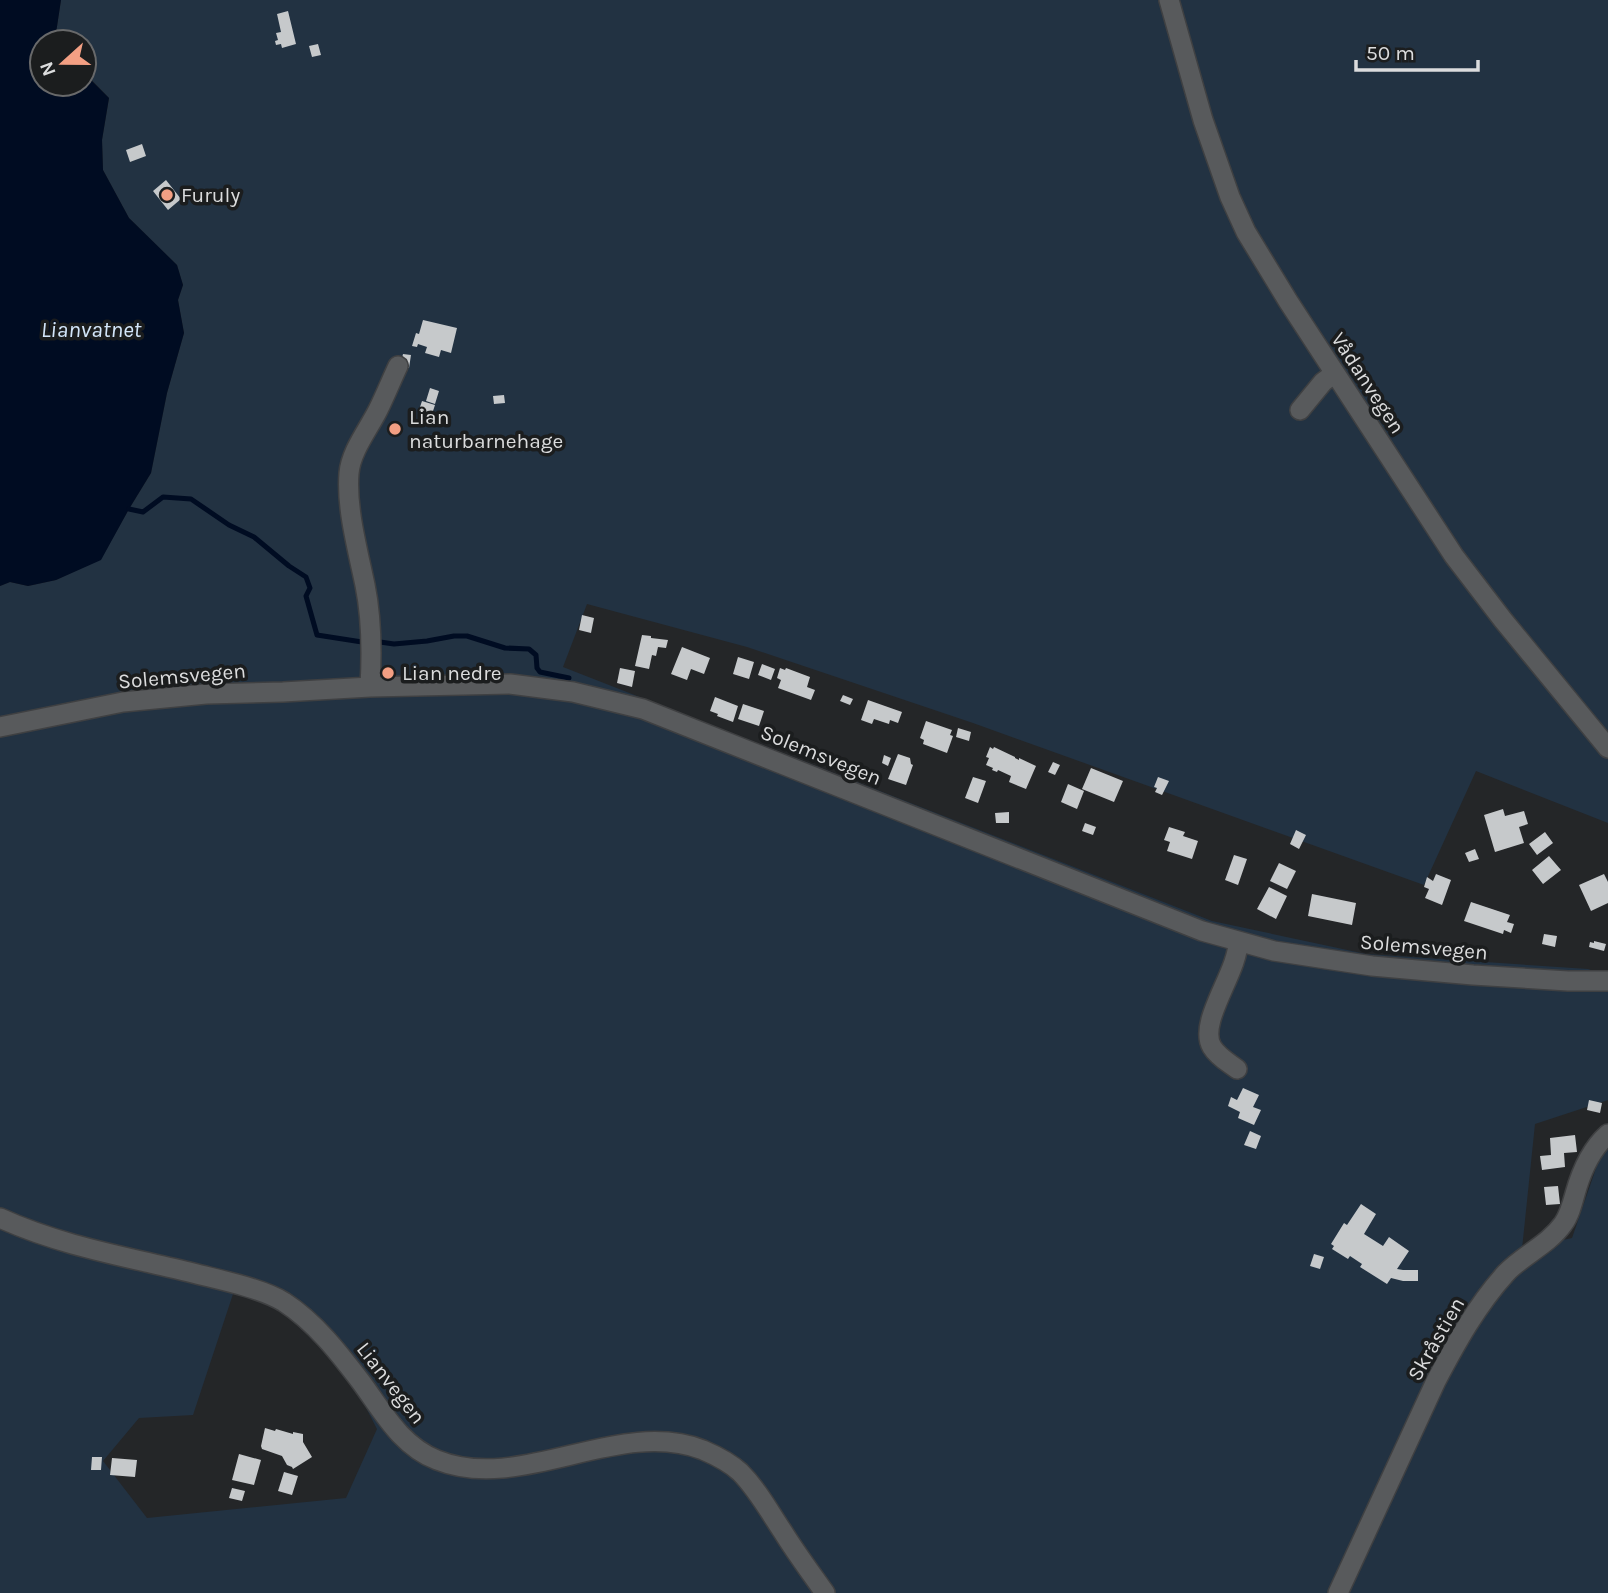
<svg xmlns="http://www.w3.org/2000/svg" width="1608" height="1593" font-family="Karla,sans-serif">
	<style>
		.green { fill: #223242; fill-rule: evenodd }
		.water { fill: #000c22 }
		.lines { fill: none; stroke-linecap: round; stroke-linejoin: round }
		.stream { stroke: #000c22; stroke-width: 5 }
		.building { fill: #c6c9cb }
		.minor-casing { stroke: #3f4042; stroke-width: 22 }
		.minor { stroke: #585a5c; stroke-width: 19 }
		.poi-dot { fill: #f39f83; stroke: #1b1d1e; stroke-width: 2.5 }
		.labels { text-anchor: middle; stroke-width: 7; stroke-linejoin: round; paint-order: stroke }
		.poi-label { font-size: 21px; fill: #dbdcdd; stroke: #1b1d1e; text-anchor: start }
		.street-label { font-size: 21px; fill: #dbdcdd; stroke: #1b1d1e }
		.water-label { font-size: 23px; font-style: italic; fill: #d3e6fa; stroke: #1b1d1e }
	</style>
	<rect width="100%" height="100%" fill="#242628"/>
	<path class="green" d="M61,0H1608V823L1476,771L1424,885L973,723L747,647L587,604L563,667L1212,921L1366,954L1588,969L1608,976V1100L1535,1124L1522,1249L1572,1238L1604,1145L1608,1143V1593H0V586L10,582L28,586L56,580L101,559L129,509L151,473L167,393L184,333L178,300L183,285L177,265L129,218L103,170L102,140L109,98L84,72V42H62L56,33ZM234,1291L283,1309L347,1371L377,1429L346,1498L147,1518L103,1461L139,1418L193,1415Z"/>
	<path class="water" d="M0,0H61L56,33L62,42H42V84H84V73L109,98L102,140L103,170L129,218L177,265L183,285L178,300L184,333L167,393L151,473L129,509L101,560L56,580L28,586L10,582L0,586Z"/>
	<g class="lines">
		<path class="stream" d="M129,509L143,512L163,497L191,499L229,525L254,537L289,566L306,577L310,588L306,596L317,635L362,642
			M380,642L394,644L427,641L454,636H467L505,648L529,649L536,655L537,668L540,672L569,678"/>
	</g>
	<path class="building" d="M288,11L296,44L282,48L281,44L276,45L275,41L278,40L276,33L281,32L277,14Z
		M318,44L321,55L312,57L309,46Z
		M142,144L146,156L130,162L126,150Z
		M166,180L181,199L168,210L153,191Z
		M423,320L457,328L451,353L441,350L439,357L425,353L427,347L418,344L417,347L412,346L416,333L419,334Z
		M403,354L411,355L409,368L400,366Z
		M430,388L439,391L435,404L426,401Z
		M504,395L505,403L494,404L493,396Z
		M422,401L435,405L431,417L418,413Z
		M582,615L594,618L591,633L579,630Z
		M642,635L651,636V638L668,640L666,648L658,647L656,656L652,655L649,669L635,666Z
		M682,647L710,658L704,674L691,669L687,680L671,674Z
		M738,657L754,662L749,679L733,674Z
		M762,664L775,669L771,680L758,675Z
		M620,668L635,671L632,687L617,683Z
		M780,668L785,670L786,668L810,677L807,687L815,690L811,700L778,688L781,680L777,678Z
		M843,695L853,699L850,705L840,701Z
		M715,697L738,706L733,722L717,716L718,714L710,711Z
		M868,700L902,712L898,723L890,720L889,724L874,719L872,724L861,720Z
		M743,704L764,711L759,726L738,719Z
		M926,721L952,730L950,735L953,736L947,753L923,744L924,740L920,738Z
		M958,728L971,732L969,741L956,737Z
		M990,747L993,749L994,747L1015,757V758L1019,760V758L1036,766L1026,789L1009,782L1011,776L998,770L997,772L992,770L993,768L986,765L989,758L986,757Z
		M898,754L910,758L911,764L913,765L906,785L888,779Z
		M884,755L891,758L888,766L882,763Z
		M1053,762L1060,765L1055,775L1048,772Z
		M1091,768L1123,781L1114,802L1082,789Z
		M973,777L986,781L978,803L965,798Z
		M1158,777L1169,781L1162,795L1155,792L1157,788L1154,787Z
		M1068,784L1084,791L1077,809L1061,802Z
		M1503,809L1505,816L1524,811L1528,824L1519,827L1524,843L1495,852L1484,815Z
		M1009,812V823H996L995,813Z
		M1085,823L1096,827L1093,835L1082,831Z
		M1169,827L1185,832L1183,836L1198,841L1192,859L1167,851L1170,842L1164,840Z
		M1296,830L1306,835L1299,849L1290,844Z
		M1545,832L1553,843L1537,855L1529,844Z
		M1475,849L1479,859L1469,862L1465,853Z
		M1234,855L1247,859L1238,885L1225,880Z
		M1549,856L1561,870L1543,884L1532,870Z
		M1279,863L1296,871L1287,889L1270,881Z
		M1436,874L1451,880L1442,905L1425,898L1429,889L1424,887L1427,877L1433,881Z
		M1604,874L1608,882V903L1591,911L1579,885Z
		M1269,887L1287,896L1276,919L1257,909Z
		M1312,894L1356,903L1352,925L1308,916Z
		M1471,902L1510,915L1507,922L1514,924L1511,933L1504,930L1503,934L1464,921Z
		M1544,934L1557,936L1555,947L1542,944Z
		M1594,941L1606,944L1604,951L1589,947L1590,942L1594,943Z
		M1243,1088L1259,1095L1253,1107L1261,1110L1254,1125L1238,1118L1240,1112L1228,1106L1231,1097L1237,1100Z
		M1589,1100L1602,1103L1600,1113L1587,1110Z
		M1250,1131L1261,1136L1256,1149L1244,1145Z
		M1575,1135L1577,1152L1564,1153L1565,1167L1542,1170L1540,1156L1551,1155L1550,1138Z
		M1558,1186L1560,1204L1546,1205L1544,1187Z
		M1361,1204L1376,1214L1364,1234L1383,1246L1389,1237L1409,1251L1397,1269L1403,1270H1418V1281H1403L1391,1278L1387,1284L1360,1267L1362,1264L1350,1256L1348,1259L1332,1249L1334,1246L1331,1244L1344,1223L1347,1225Z
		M1314,1254L1324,1257L1320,1269L1310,1266Z
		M265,1428L275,1431L276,1429L293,1434V1432L303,1434V1442L312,1457L293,1469L292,1467L287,1465L282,1456L262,1449L261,1446Z
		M239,1454L261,1460L254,1485L232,1480Z
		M92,1457H102L101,1470H91Z
		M112,1458L137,1460L135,1477L110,1475Z
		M284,1472L298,1476L292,1495L278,1491Z
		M232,1488L245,1491L242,1501L229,1498Z"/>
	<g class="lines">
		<g class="minor-casing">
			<path id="minor" d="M1169,0L1203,120L1230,197L1246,232L1288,301L1454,556L1503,620L1608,748
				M1300,410L1323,382L1335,373
				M370,687C372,652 372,619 365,585C358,551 346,508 349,473C351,451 368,430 378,410C385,396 391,381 398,366
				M0,727L123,702L206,694L283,692L370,687L510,684L573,692L643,709L1202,931L1274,951L1372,966L1473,975L1568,981H1608
				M1237,1069C1229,1063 1218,1057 1212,1047C1197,1022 1239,971 1238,941
				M0,1218C61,1246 128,1257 193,1273C220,1280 261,1288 284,1302C315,1322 339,1353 361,1382C383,1412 401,1446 437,1460C521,1494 618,1417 703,1450C717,1456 729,1462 740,1472C757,1489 769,1511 783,1532C796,1553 811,1573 825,1593
				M1338,1593L1436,1381C1456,1343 1477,1305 1506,1273C1523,1255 1548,1245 1563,1224C1569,1216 1572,1205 1575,1194C1581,1172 1590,1150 1608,1134"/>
		</g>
		<use href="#minor" class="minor"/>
	</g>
	<g class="poi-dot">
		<circle cx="167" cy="195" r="7"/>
		<circle cx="395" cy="429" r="7"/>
		<circle cx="388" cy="673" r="7"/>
	</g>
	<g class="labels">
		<g class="poi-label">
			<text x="181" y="202">Furuly</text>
			<text x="409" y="424">Lian<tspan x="409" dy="24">naturbarnehage</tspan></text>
			<text x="402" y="680">Lian nedre</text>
		</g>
		<g class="street-label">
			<text transform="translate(1368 383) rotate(57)" y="7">Vådanvegen</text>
			<text transform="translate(182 676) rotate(-5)" y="7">Solemsvegen</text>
			<text transform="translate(821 755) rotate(22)" y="7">Solemsvegen</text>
			<text transform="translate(1424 947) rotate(5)" y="7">Solemsvegen</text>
			<text transform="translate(1436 1339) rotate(-60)" y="7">Skråstien</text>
			<text transform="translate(391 1383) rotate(52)" y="7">Lianvegen</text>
		</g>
		<g class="water-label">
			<text x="91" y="337">Lianvatnet</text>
		</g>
	</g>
	<g transform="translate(63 63) rotate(249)"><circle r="33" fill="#1b1d1e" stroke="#68696a" stroke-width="2"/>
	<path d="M0-5L12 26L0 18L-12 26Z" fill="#f39f83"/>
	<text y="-10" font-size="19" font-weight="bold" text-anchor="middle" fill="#dbdcdd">N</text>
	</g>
	<path d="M1356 60v10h122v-10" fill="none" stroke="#dbdcdd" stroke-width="3.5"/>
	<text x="1366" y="60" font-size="21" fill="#dbdcdd" stroke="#1b1d1e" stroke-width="5" paint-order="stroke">50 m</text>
</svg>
